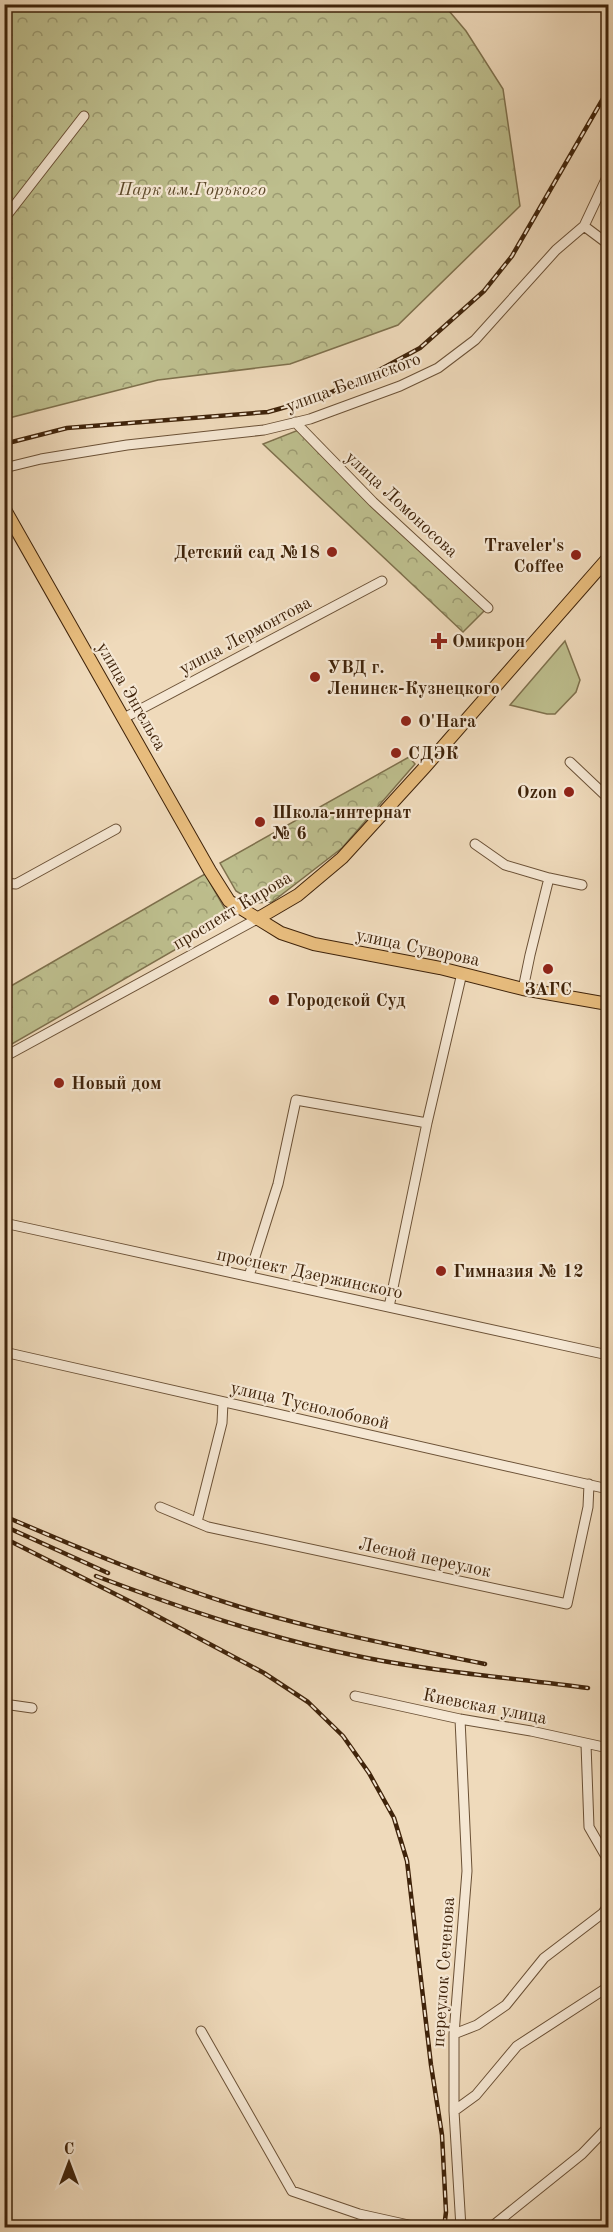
<svg xmlns="http://www.w3.org/2000/svg" width="613" height="2232" font-family="'Old Standard TT',serif">
	<style>
		.grass { fill: #bdbe8d; stroke: #7e704c; stroke-width: 1.5 }
		.park { fill: url(#park-crowns); stroke: #7e704c; stroke-width: 1.5 }
		.lines { fill: none; stroke-linecap: round; stroke-linejoin: round }
		.minor-casing { stroke: #6b5136; stroke-width: 11 }
		.major-casing { stroke: #3f230a; stroke-width: 14 }
		.minor { stroke: #f5e7d3; stroke-width: 9 }
		.major { stroke: #e8bd7e; stroke-width: 12 }
		.rail-casing { stroke: #3f230a; stroke-width: 4.5 }
		.rail { stroke: #f5e7d3; stroke-width: 2; stroke-dasharray: 7; stroke-linecap: butt }
		.poi-dot { fill: #8f2418; stroke: #f5e7d3; stroke-width: 2 }
		.labels { text-anchor: middle; stroke-width: 4.5; stroke-linejoin: round; paint-order: stroke }
		.park-label { font-size: 18px; font-style: italic; fill: #5e4a2b; stroke: #f5e7d3 }
		.street-label { font-size: 18px; fill: #3f230a; stroke: #f5e7d3 }
		.poi-label { font-size: 18px; font-weight: bold; fill: #3f230a; stroke: #f5e7d3; text-anchor: start }
	</style>
	<defs>
		<pattern id="park-crowns" width="20" height="18" patternUnits="userSpaceOnUse" patternTransform="scale(1.5)"><rect width="20" height="18" fill="#bdbe8d"/><path d="M2 6a3 3 0 1 1 6 0M12 15a3 3 0 1 1 6 0" fill="none" stroke="#9b9a71"/></pattern>
	</defs>
	<rect width="100%" height="100%" fill="#efdabb"/>
	<filter id="stains"><feTurbulence type="fractalNoise" baseFrequency=".00333" numOctaves="4"/><feColorMatrix values="0 0 0 0 .2 0 0 0 0 .09 0 0 0 0 .02 0 0 0 .5 -.17"/></filter>
	<radialGradient id="worn" r=".72"><stop offset=".6" stop-color="#630" stop-opacity="0"/><stop offset="1" stop-color="#630" stop-opacity=".3"/></radialGradient>
	<path class="grass" d="M565,641L580,680L576,692L555,714H547L510,705Z"/>
	<path class="park" d="M4,5H444L466,31L503,89L520,206L398,325L290,364L158,380L5,419Z
		M301,429L490,605L463,632L263,444Z
		M409,757L415,764L342,848L272,902L255,903L236,891L220,863Z
		M205,874L230,918L5,1048L4,990Z"/>
	<g class="lines">
		<g class="minor-casing">
			<path id="minor" d="M4,219L84,116
				M584,226L608,244
				M295,422L373,502L488,608
				M4,468L41,459L127,445L264,430L310,419L400,386L438,368L475,340L556,250L584,226L608,175
				M124,718L382,581
				M570,762L608,798
				M475,844L505,865L549,878L582,885
				M4,883L16,884L116,829
				M523,989L530,955L549,878
				M4,1057L257,919
				M4,1223L608,1355
				M249,1276L278,1184L296,1100L427,1123
				M389,1307L427,1123L462,973
				M4,1352L608,1489
				M160,1507L208,1527L567,1604L588,1507L589,1484
				M197,1522L222,1423L223,1402
				M355,1696L460,1719L531,1731L608,1748
				M4,1704L32,1708
				M460,1719L467,1871L454,2034V2111L461,2228
				M586,1744L589,1827L608,1860
				M201,2031L292,2191L359,2214L422,2228
				M454,2034L477,2025L506,2005L544,1958L603,1913L608,1906
				M454,2111L476,2095L517,2046L608,1987
				M490,2228L582,2154L608,2127"/>
		</g>
		<g class="major-casing">
			<path id="major" d="M4,508L210,871L229,901L281,933L314,944L440,968L523,989L608,1004
				M257,919L298,895L342,858L425,767L608,558"/>
		</g>
		<use href="#minor" class="minor"/>
		<use href="#major" class="major"/>
		<g class="rail-casing">
			<path id="rail" d="M4,444L67,428L268,412L318,398L370,375L420,348L484,291L512,256L608,90
				M4,1516C81,1549 157,1581 237,1606C318,1631 402,1647 485,1664
				M4,1526L108,1573
				M4,1538L129,1601L264,1673L308,1702L343,1736L369,1773L394,1818L407,1861L431,2065L442,2135L446,2212L444,2228
				M96,1576C183,1609 271,1639 362,1657C436,1672 514,1678 588,1688"/>
		</g>
		<use href="#rail" class="rail"/>
	</g>
	<g class="poi-dot">
		<circle cx="332" cy="552" r="6"/>
		<circle cx="576" cy="555" r="6"/>
		<path d="M436 632h6v6h6v6h-6v6h-6v-6h-6v-6h6z"/>
		<circle cx="315" cy="677" r="6"/>
		<circle cx="406" cy="721" r="6"/>
		<circle cx="396" cy="753" r="6"/>
		<circle cx="569" cy="792" r="6"/>
		<circle cx="260" cy="822" r="6"/>
		<circle cx="548" cy="969" r="6"/>
		<circle cx="274" cy="1000" r="6"/>
		<circle cx="59" cy="1083" r="6"/>
		<circle cx="441" cy="1271" r="6"/>
	</g>
	<g class="labels">
		<g class="park-label">
			<text x="192" y="195">Парк им.Горького</text>
		</g>
		<g class="street-label">
			<text transform="translate(353 382) rotate(-20)" y="6">улица Белинского</text>
			<text transform="translate(402 504) rotate(43)" y="6">улица Ломоносова</text>
			<text transform="translate(245 635) rotate(-28)" y="6">улица Лермонтова</text>
			<text transform="translate(132 696) rotate(60)" y="6">улица Энгельса</text>
			<text transform="translate(232 910) rotate(-31)" y="6">проспект Кирова</text>
			<text transform="translate(418 947) rotate(12)" y="6">улица Суворова</text>
			<text transform="translate(310 1273) rotate(12)" y="6">проспект Дзержинского</text>
			<text transform="translate(310 1405) rotate(13)" y="6">улица Туснолобовой</text>
			<text transform="translate(425 1557) rotate(12)" y="6">Лесной переулок</text>
			<text transform="translate(485 1706) rotate(11)" y="6">Киевская улица</text>
			<text transform="translate(443 1972) rotate(-86)" y="6">переулок Сеченова</text>
		</g>
		<g class="poi-label">
			<text x="564" y="551" text-anchor="end">Traveler's<tspan x="564" dy="21">Coffee</tspan></text>
			<text x="320" y="558" text-anchor="end">Детский сад №18</text>
			<text x="452" y="647">Омикрон</text>
			<text x="327" y="673">УВД г.<tspan x="327" dy="21">Ленинск-Кузнецкого</tspan></text>
			<text x="418" y="727">O'Hara</text>
			<text x="408" y="759">СДЭК</text>
			<text x="557" y="798" text-anchor="end">Ozon</text>
			<text x="272" y="818">Школа-интернат<tspan x="272" dy="21">№ 6</tspan></text>
			<text x="548" y="995" text-anchor="middle">ЗАГС</text>
			<text x="286" y="1006">Городской Суд</text>
			<text x="71" y="1089">Новый дом</text>
			<text x="453" y="1277">Гимназия № 12</text>
		</g>
	</g>
	<rect width="613" height="2232" fill="none" stroke="#efdabb" stroke-width="24"/>
	<rect x="6" y="6" width="601" height="2220" fill="none" stroke="#3f230a" stroke-width="3"/>
	<rect x="12" y="12" width="589" height="2208" fill="none" stroke="#3f230a" stroke-width="1.5"/>
	<g transform="translate(69 2163)" stroke="#f5e7d3" stroke-width="4.5" paint-order="stroke">
	<path d="M0-4.5L10 22L0 15L-10 22Z" fill="#3f230a"/>
	<text y="-9" font-size="16" font-weight="bold" text-anchor="middle" fill="#3f230a">С</text>
	</g>
	<rect width="100%" height="100%" filter="url(#stains)"/>
	<rect width="100%" height="100%" fill="url(#worn)"/>
</svg>
